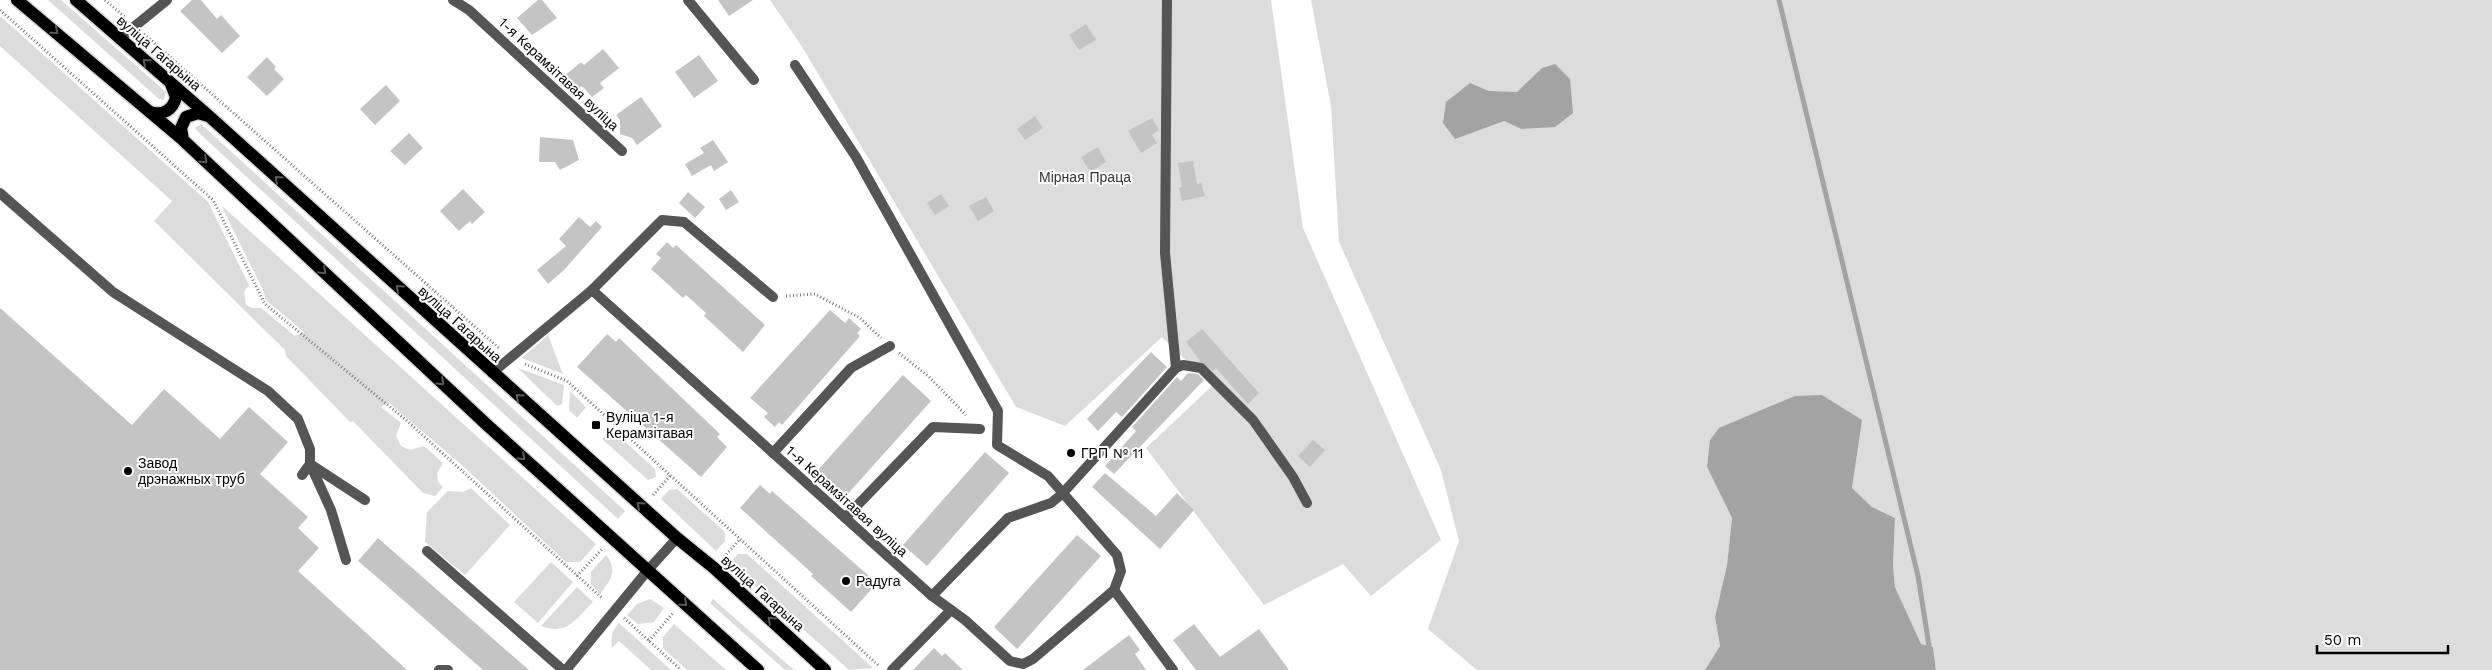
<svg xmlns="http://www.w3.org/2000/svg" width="2492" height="670" font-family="'Work Sans',sans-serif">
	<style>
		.green { fill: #dcdcdc; fill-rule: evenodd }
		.water { fill: #a3a3a3 }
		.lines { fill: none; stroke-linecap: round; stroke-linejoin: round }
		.stream { stroke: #a3a3a3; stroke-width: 5 }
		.building { fill: #c4c4c4 }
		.primary-casing { stroke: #dbdbdb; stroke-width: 15 }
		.path { stroke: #777; stroke-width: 3; stroke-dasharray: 1 2.5; stroke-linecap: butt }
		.service { stroke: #555; stroke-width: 10 }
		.minor { stroke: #555; stroke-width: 10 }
		.primary { stroke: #000; stroke-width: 12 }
		.oneway { stroke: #595959 }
		.poi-dot { fill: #000; stroke: #fff; stroke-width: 2 }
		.labels { text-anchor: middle; stroke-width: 4; stroke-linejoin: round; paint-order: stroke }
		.street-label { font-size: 14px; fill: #000; stroke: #fff }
		.park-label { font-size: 14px; fill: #333; stroke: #fff }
		.poi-label { font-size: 14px; fill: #000; stroke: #fff; text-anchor: start }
	</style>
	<rect width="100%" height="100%" fill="#fff"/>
	<path class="green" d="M48,0H61L166,92L164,100L159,99Z
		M770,0H1271L1303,228L1441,540L1371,596L1343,564L1264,605L1146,448L1212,386L1162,337L1065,426L1016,407L801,45Z
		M1311,0H2492V670H1936L1933,647L1921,644L1895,587L1893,566L1895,518L1872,507L1852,488L1861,420L1846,411L1707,467L1732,518L1727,565L1715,617L1720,646L1705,670H1477L1428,629L1459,541L1441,470L1339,242L1331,106ZM1542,68L1521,129L1504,121L1470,83L1489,91L1517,93Z
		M0,16L208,202L249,285L244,292L246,305L253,308H261L295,336L304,332L266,300L263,290L221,205L596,544L580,562H566L463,466L389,403L381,407L401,423L396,436L401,446L410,450L424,446L443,463L437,473L438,482L443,487L435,496L423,493L353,421L350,422L286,356L285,350L154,221L172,201L0,46Z
		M201,124L625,511L618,519L198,132L195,128Z
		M548,335L563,374L522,358Z
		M518,368L564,385L562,404L557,406Z
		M570,391L586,407L577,418L569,410Z
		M611,429L655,469L656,477L648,480L602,439Z
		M471,488L510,525L465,575L425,542L427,512L448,491L463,492Z
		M677,489L725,532V541L716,551L661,499L669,490Z
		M738,554H747L873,668L849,670L729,563Z
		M606,555C618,570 611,580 600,594L591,584V572Z
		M551,562L573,582L538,623L514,602Z
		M577,587L593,602C576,619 567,636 541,626Z
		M650,599L664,608L654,622L638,624L627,615L637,604Z
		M713,599L794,670H785L710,603Z
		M619,623L671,670H651L619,641L612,648C611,637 611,632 619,623Z
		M674,624L726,670H687L663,648V637Z"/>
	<path class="water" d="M1555,64L1570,79L1573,113L1555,127L1521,129L1504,121L1455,139L1443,123L1446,102L1470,83L1489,91L1517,92L1542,68Z
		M1822,395L1862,420L1852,488L1872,507L1895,518L1893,566L1895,587L1921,644L1933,647L1936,670H1705L1720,646L1715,617L1727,565L1732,518L1707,467L1710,440L1719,428L1766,408L1795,396Z"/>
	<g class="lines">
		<path class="stream" d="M1779,0L1918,576L1930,652"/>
	</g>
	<path class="building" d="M192,0H201L217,19L221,15L240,36L222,53L180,11Z
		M538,0H542L557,18L532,35L517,18Z
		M718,0H753L729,16Z
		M1086,24L1096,40L1079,50L1069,35Z
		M603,49L619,68L600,83L604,88L592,97L582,86L574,93L562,78L581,62L584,65Z
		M699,55L718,81L694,98L675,72Z
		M267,57L276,67L274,69L284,79L267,96L247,77Z
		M386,85L400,101L375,125L360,109Z
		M641,97L662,126L637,145L632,138L620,134V120L616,115Z
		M1035,116L1043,128L1025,140L1017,129Z
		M1152,118L1159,130L1152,135L1157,143L1141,153L1128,131Z
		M409,133L423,148L405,165L390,151Z
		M540,137L573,140L579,160L560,170L555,162H539Z
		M713,140L728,162L714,171L711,165L692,176L685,164L704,153L700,148Z
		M1098,147L1106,162L1090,172L1081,157Z
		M1193,161L1197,184L1201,183L1205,196L1182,201L1179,188L1182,187L1178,163Z
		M463,189L485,212L472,224L470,221L459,231L440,211Z
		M731,190L739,202L726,210L719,199Z
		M688,192L705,207L695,218L679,203Z
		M941,194L949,206L935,215L927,203Z
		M986,197L994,211L978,221L969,206Z
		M579,217L590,227L596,221L602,227L564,270L548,284L537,270L566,246L559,239Z
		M667,242L673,248L676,245L765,325L743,352L704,316L706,313L686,295L683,298L651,269L661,258L656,254Z
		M0,308L132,425L164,389L220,439L249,407L288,442L260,474L308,517L298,528L319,548L298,571L407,670H0Z
		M830,310L845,323L849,318L861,329L857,333L860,336L782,425L779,422L775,427L764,417L768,413L750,398Z
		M1202,329L1259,393L1248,404L1216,368L1213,371L1200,361L1186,342Z
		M607,334L616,342L619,338L720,434L717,437L727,447L701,477L577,367Z
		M1151,352L1167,367L1122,417L1116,412L1098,431L1087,419Z
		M1188,373L1198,374L1204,380L1114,474L1105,466L1136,431L1132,427L1177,377L1181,381Z
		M903,375L931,401L845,497L817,471Z
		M1313,440L1325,450L1310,467L1298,456Z
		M985,452L1009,473L927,566L903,545Z
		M1105,473L1156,516L1177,493L1194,510L1160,549L1092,487Z
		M760,485L770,494L772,491L877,583L851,612L811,576L813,574L740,508Z
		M1077,535L1101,556L1017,649L994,627Z
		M378,538L498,643L529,670H483L378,578L358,561Z
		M1194,624L1220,657L1259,629L1289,670H1196L1173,640Z
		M1129,635L1140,650L1135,654L1146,670H1083Z
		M934,648L942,656L945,653L963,670H913Z"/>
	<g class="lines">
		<g class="primary-casing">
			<path id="primary" d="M17,0L183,140L486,424L758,670
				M76,0L210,117L677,538L714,568L825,670
				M150,112C163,116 173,110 176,97L171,84
				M183,140L181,128L186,117L198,113L208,116"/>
		</g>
		<path class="path" d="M105,0L126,18
			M0,10L213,200L265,304L406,420L603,599
			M144,34L500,349
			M786,296L815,294L860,318L881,338
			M899,353L928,376L966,415
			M525,364L567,381L879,666
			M653,495L670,476
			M724,557L739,540
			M577,576L603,548
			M624,618L681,670
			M649,641L673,613"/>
		<path class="service" d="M1167,0L1165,253L1176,368
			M795,65L856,157L998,411L997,445L1048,476L1117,555L1121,571L1114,590
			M0,193L113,292L268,391L298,419L310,449V464L302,475
			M592,290L662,220L684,222L773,297
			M773,453L851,368L890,346
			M845,518L933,427L980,429
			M427,551L563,670
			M346,560L331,510L310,464L365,500
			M932,596L1008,518L1051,503L1062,494L1176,368L1183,365L1201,368L1253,420L1293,477L1307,503
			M439,670H448
			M566,670L648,570
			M892,670L951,610"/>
		<path class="minor" d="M453,0L469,10L622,151
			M688,0L754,80
			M119,39L167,0
			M492,373L592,290L932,596L965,620L1010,661L1023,664L1033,659L1114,590L1173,670
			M648,570L677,538"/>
		<use href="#primary" class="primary"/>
	</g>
	<defs><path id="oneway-chevron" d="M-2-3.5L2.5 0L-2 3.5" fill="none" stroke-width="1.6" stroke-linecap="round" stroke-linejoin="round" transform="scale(1.25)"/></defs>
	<g class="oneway">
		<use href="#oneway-chevron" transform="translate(55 31) rotate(40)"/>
		<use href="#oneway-chevron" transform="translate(146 62) rotate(-139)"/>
		<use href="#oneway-chevron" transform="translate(204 160) rotate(43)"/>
		<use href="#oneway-chevron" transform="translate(278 179) rotate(-138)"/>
		<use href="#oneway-chevron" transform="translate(323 271) rotate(43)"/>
		<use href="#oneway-chevron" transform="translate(399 288) rotate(-138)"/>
		<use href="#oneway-chevron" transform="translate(441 382) rotate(43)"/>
		<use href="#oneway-chevron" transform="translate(519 397) rotate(-138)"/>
		<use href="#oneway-chevron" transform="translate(522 457) rotate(42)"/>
		<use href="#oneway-chevron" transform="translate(640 505) rotate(-138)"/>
		<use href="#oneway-chevron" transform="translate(684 603) rotate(42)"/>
		<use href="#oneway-chevron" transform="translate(771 620) rotate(-137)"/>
	</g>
	<g class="poi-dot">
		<rect x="591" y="420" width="10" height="10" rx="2.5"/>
		<circle cx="1071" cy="453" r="5"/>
		<circle cx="128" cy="471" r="5"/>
		<circle cx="846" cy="581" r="5"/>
	</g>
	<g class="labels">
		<g class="street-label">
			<text transform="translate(159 53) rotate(41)" y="5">вуліца Гагарына</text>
			<text transform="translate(559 74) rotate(43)" y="5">1-я Керамзітавая вуліца</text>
			<text transform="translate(460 324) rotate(42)" y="5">вуліца Гагарына</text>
			<text transform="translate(847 501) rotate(42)" y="5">1-я Керамзітавая вуліца</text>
			<text transform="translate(763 593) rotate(42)" y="5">вуліца Гагарына</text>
		</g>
		<g class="park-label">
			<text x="1085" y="182">Мірная Праца</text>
		</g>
		<g class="poi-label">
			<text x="606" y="422">Вуліца 1-я<tspan x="606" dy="16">Керамзітавая</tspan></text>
			<text x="1081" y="458">ГРП № 11</text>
			<text x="138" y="468">Завод<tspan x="138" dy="16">дрэнажных труб</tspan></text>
			<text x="856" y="586">Радуга</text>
		</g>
	</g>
	<path d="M2317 645v8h131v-8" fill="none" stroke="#000000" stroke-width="2.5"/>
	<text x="2324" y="645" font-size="15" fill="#000000" stroke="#ffffff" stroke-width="4" paint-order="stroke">50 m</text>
</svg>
